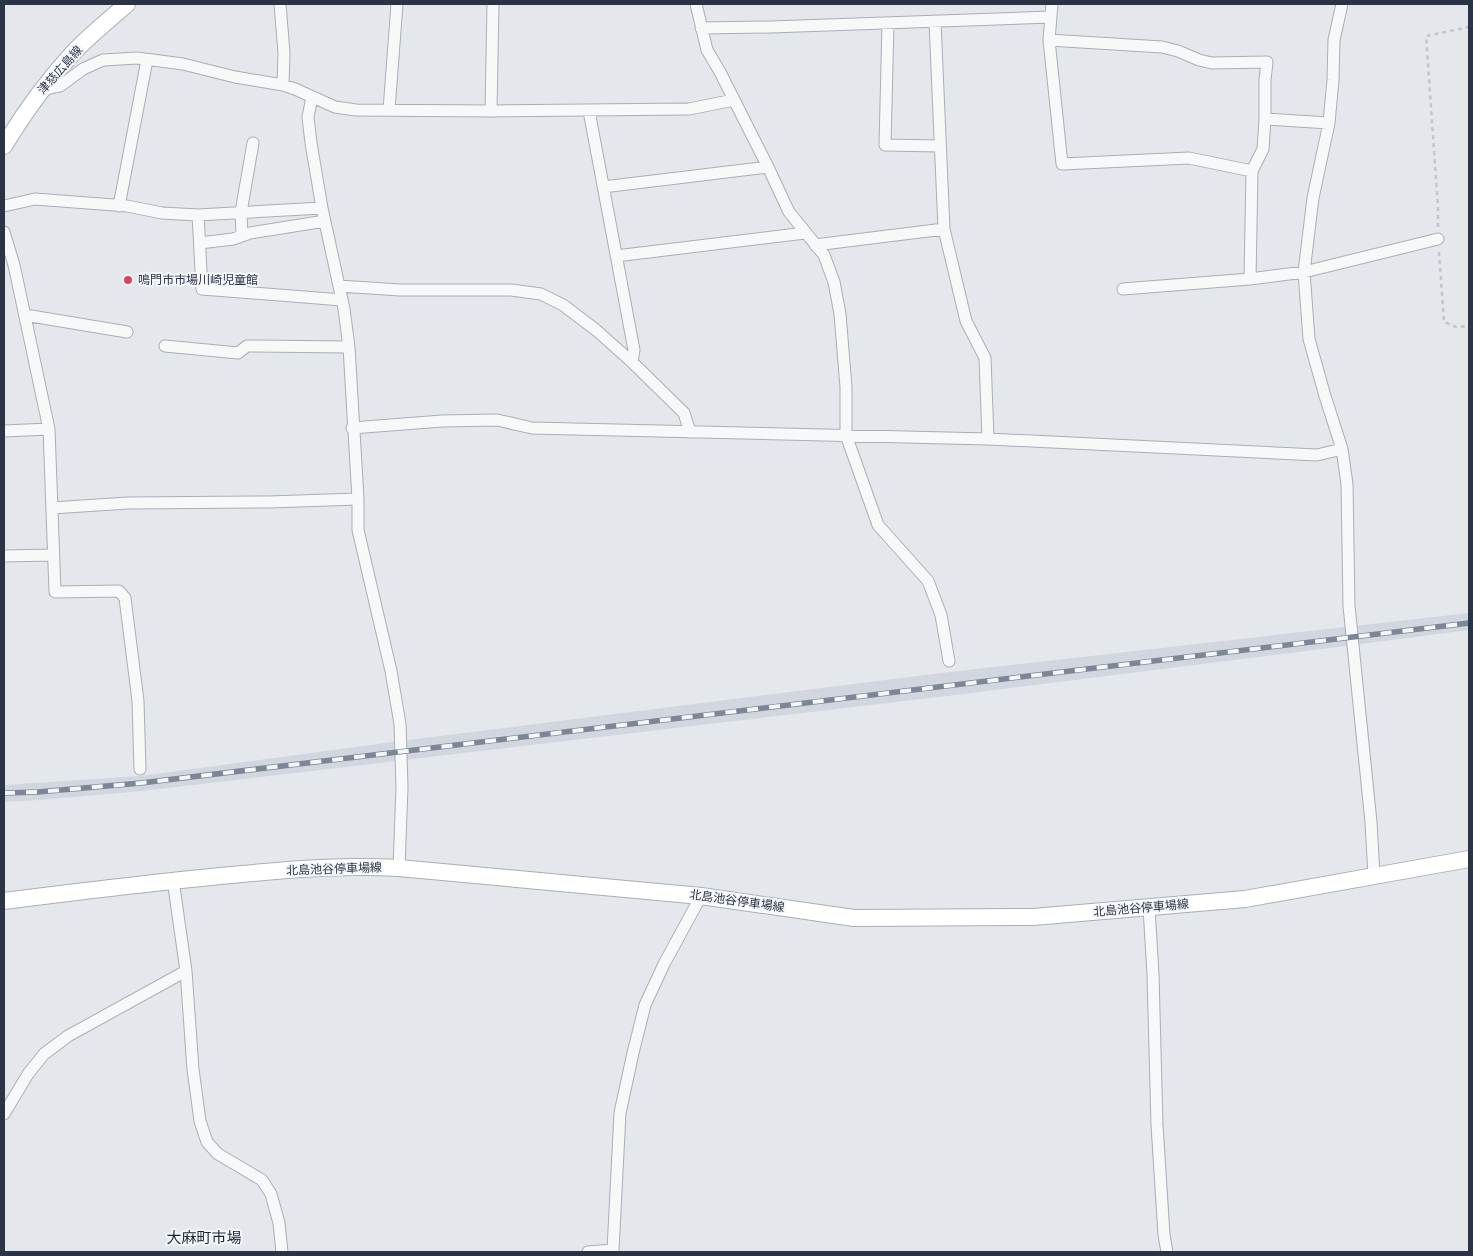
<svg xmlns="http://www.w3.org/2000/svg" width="1473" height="1256" font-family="'Fira Sans Condensed','Noto Sans JP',sans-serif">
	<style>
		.built { fill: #d2d6de }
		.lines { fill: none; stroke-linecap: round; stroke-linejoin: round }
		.minor-casing { stroke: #a9aeb7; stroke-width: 13 }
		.secondary-casing { stroke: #a9aeb7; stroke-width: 18 }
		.path { stroke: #c2c5cb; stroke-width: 2.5; stroke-dasharray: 4 4; stroke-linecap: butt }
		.minor { stroke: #f7f8fa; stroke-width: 11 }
		.secondary { stroke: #fff; stroke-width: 16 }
		.rail-casing { stroke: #7d8696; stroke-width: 5.5 }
		.rail { stroke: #f4f6f9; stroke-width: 4; stroke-dasharray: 11; stroke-linecap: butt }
		.poi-dot { fill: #d1495b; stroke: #f4f6f9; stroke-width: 2 }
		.labels { text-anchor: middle; stroke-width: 4; stroke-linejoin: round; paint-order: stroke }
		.street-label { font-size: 12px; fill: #2b3445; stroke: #f4f6f9 }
		.poi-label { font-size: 12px; fill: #2b3445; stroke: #f4f6f9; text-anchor: start }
		.quarter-label { font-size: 15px; fill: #1d2536; stroke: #f4f6f9 }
	</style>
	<rect width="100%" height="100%" fill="#e4e7ec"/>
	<path class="built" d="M1469,613V630L1353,645L955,695L142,791L39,800L4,802V785L141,776L400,741L950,672Z"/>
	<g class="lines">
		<g class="minor-casing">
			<path id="minor" d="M280,4L284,53L283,85
				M696,4L707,50L720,72L768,167L789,212L824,255L834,282L840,314L846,387V435L878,525L928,581L941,615L949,661
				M1052,4L1049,40L1062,164L1189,158L1252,171L1250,279
				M1342,4L1334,40L1333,80L1329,123L1313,198L1304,272L1309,339L1325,396L1342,449L1347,484L1349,606L1371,822L1374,876
				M888,23L885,145L940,146
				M701,28L771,27L1051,17
				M1049,40L1162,47L1178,51L1199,60L1212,63L1267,62L1265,80V119L1329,123
				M42,90L60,86L83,69L103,60L137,58L183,64L235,77L283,85L295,89L335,107L356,110L491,111L689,109L734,100
				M312,97L308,117L311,143L322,208L344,309L349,347L358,499V530L391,671L400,724L402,787L399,868
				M389,110L397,4
				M491,111L493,4
				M589,111L634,350L632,362
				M1252,171L1263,149L1265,119
				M603,187L768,167
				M4,206L35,199L127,206L162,213L198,215L322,208
				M119,206L147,60
				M198,215L202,289L342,300
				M944,229L966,321L985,358L988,439
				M4,232L14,265L49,429L55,592L119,591L125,598L138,701L140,769
				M242,236L241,212L253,143
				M200,243L233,239L250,233L325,221
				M815,245L944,229L935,22
				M616,256L805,233
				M339,286L400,290H511L541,294L563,305L596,330L632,362L684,413L690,432
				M1123,289L1250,279L1304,272L1438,239
				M25,315L127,332
				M165,346L238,353L247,346L349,347
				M352,428L442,421L497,420L532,428L988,439L1317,455L1342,449
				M4,431L49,429
				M52,508L128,503L269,502L358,499
				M4,556L53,555
				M173,880L186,971L193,1069L200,1121L207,1142L218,1154L262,1180L271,1194L279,1223L282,1252
				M1149,908L1153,974L1157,1125L1164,1235L1167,1252
				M4,1114L28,1074L44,1054L68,1036L186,971
				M588,1252L613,1250L620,1113L633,1053L645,1005L664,964L701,896"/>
		</g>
		<g class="secondary-casing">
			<path id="secondary" d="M4,146C24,113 46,82 73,53C90,35 109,20 127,4
				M4,901C83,891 163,881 242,874C295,869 346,865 399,868L701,896L854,918L1033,917L1245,899L1469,859"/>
		</g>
		<path class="path" d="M1438,227V207L1426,36L1469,27
			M1439,252L1444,322L1456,327L1469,326"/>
		<use href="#minor" class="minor"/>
		<use href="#secondary" class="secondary"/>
		<g class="rail-casing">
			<path id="rail" d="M4,793L38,792L141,783L1469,623"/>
		</g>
		<use href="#rail" class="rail"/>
	</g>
	<circle class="poi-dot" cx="128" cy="280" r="5"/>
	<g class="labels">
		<g class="street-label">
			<text transform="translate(60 70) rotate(-48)" y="4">津慈広島線</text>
			<text transform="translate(334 869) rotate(-2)" y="4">北島池谷停車場線</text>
			<text transform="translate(737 901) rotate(8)" y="4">北島池谷停車場線</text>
			<text transform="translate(1141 908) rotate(-5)" y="4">北島池谷停車場線</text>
		</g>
		<g class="poi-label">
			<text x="138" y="284">鳴門市市場川崎児童館</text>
		</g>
		<g class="quarter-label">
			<text x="204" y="1243">大麻町市場</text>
		</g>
	</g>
	<rect width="1473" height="1256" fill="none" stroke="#2b3445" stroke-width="10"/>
</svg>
